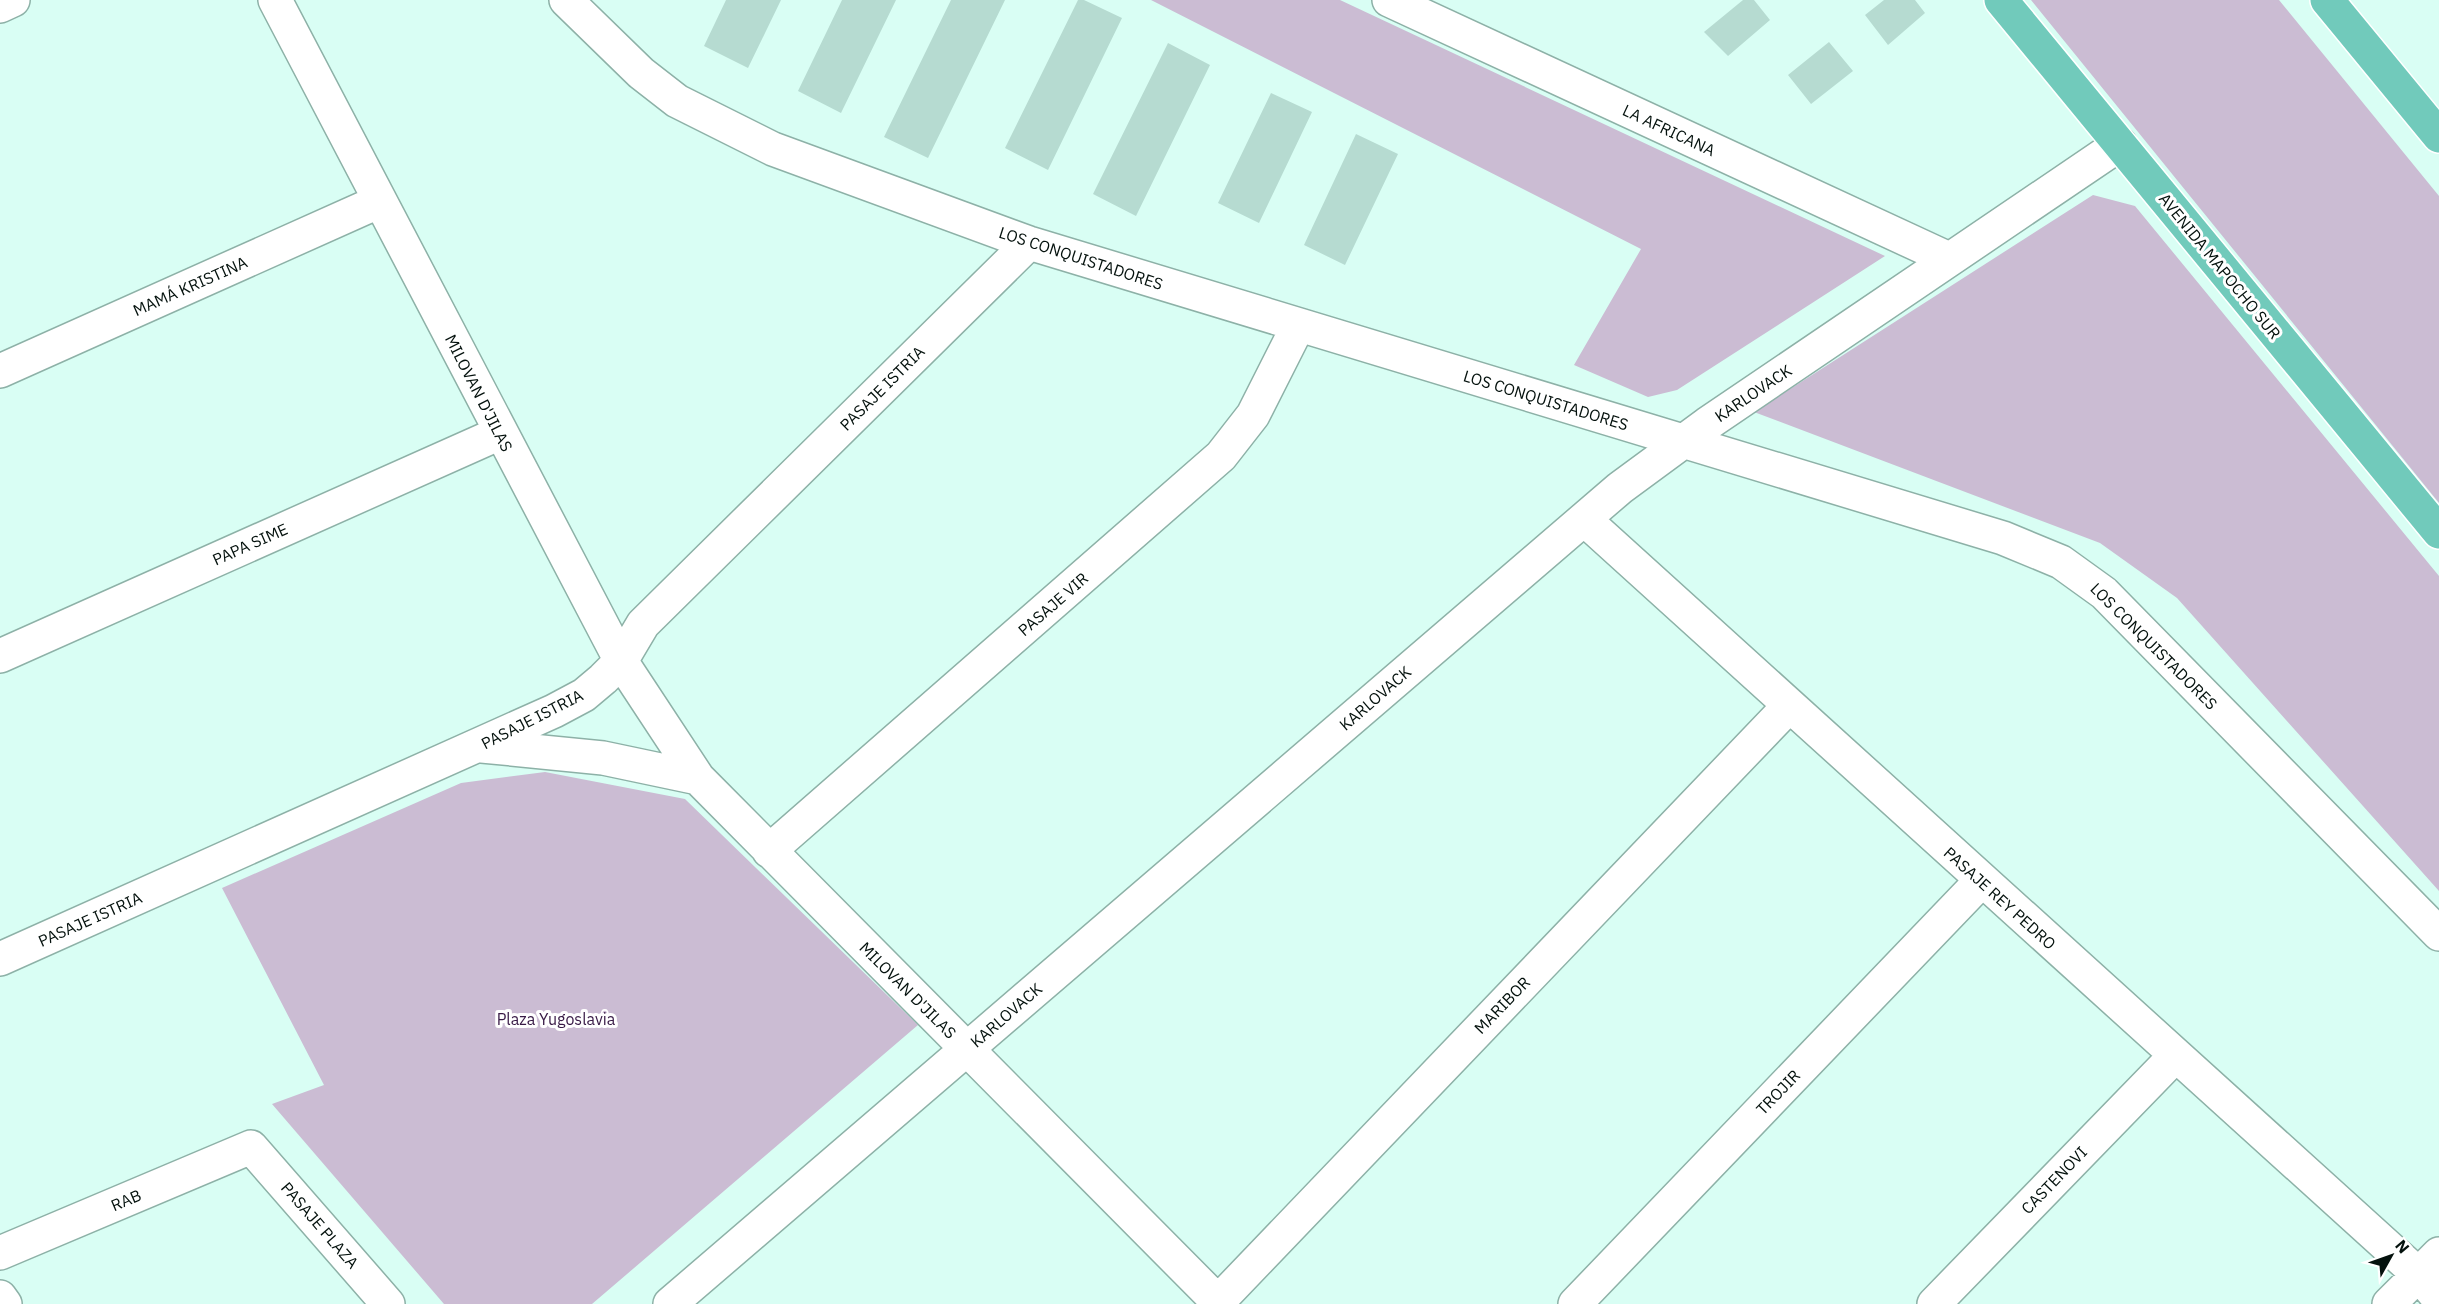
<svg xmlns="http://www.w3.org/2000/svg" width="2439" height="1304" font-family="'IBM Plex Sans',sans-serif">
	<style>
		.green { fill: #cbbcd3 }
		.building { fill: #b6dbd1 }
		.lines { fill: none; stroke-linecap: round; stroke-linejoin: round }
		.minor-casing { stroke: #8db1a7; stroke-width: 36 }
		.major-casing { stroke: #fff; stroke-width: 36 }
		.minor { stroke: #fff; stroke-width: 33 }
		.major { stroke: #71cabb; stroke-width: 33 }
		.labels { text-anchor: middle; stroke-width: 6; stroke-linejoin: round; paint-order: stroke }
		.street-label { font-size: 16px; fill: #04110d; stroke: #fff }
		.park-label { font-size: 16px; fill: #381a46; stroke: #fff }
	</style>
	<rect width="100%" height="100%" fill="#d9fef4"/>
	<path class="green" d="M1151,0H1340L1885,256L1677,390L1648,397L1574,365L1641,249Z
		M2031,0H2279L2439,196V503Z
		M2093,195L2135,206L2439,576V891L2177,598L2100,543L1754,412Z
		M545,772L685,799L918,1025L592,1304H444L272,1104L324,1085L222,888L461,783Z"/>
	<path class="building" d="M726,0H781L748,68L704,46Z
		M842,0H896L841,113L798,91Z
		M951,0H1005L928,158L884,137Z
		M1078,0H1084L1122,18L1048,170L1005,148Z
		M1743,0H1754L1770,20L1728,56L1704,32Z
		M1884,0H1915L1925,13L1888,45L1865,15Z
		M1829,42L1853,71L1811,104L1788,75Z
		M1168,43L1210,65L1136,216L1093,194Z
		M1271,93L1312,112L1259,223L1218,203Z
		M1356,134L1398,154L1345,265L1304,245Z"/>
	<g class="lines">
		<g class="minor-casing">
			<path id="minor" d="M275,0L621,661L698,778L1220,1304
				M566,0L641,73L677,101L773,149L1029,243L2003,538L2061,562L2104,593L2439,934
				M1389,0L1949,259
				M0,6L13,0
				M0,371L380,201
				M1584,519L2419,1275L2439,1299
				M0,656L500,433
				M482,746L603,758L698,778
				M769,851L1221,456L1253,415L1298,326
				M0,959L554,711L584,695L603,679L621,661L643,624L1029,243
				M0,1253L251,1147L388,1304
				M0,1297L5,1304
				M670,1304L1620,488L1707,424L2120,144
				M1216,1304L1789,706
				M1575,1304L1981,881
				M1934,1304L2175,1056
				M2389,1304L2439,1254"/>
		</g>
		<g class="major-casing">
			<path id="major" d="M2001,0L2439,532
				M2327,0L2439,136"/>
		</g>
		<use href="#minor" class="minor"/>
		<use href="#major" class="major"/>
	</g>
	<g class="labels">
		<g class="street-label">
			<text transform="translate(1669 130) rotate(25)" y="6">LA AFRICANA</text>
			<text transform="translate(1081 258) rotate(18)" y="6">LOS CONQUISTADORES</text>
			<text transform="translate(2220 266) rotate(51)" y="6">AVENIDA MAPOCHO SUR</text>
			<text transform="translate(190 286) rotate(-24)" y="6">MAMÁ KRISTINA</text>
			<text transform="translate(882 388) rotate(-45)" y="6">PASAJE ISTRIA</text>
			<text transform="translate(479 393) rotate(63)" y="6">MILOVAN D'JILAS</text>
			<text transform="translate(1753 393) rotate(-34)" y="6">KARLOVACK</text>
			<text transform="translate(1546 400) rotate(17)" y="6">LOS CONQUISTADORES</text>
			<text transform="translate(250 544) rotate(-24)" y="6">PAPA SIME</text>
			<text transform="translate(1053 604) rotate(-41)" y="6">PASAJE VIR</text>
			<text transform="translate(2154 646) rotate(45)" y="6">LOS CONQUISTADORES</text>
			<text transform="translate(1375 698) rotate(-41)" y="6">KARLOVACK</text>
			<text transform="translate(532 719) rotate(-27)" y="6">PASAJE ISTRIA</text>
			<text transform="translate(2000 898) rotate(42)" y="6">PASAJE REY PEDRO</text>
			<text transform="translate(90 919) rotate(-24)" y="6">PASAJE ISTRIA</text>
			<text transform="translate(908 990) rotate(45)" y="6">MILOVAN D'JILAS</text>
			<text transform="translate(1502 1005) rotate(-46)" y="6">MARIBOR</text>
			<text transform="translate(1006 1015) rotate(-41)" y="6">KARLOVACK</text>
			<text transform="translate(1778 1092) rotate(-46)" y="6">TROJIR</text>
			<text transform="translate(2054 1180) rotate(-46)" y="6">CASTENOVI</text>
			<text transform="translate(126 1200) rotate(-23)" y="6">RAB</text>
			<text transform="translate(320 1225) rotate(49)" y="6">PASAJE PLAZA</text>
		</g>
		<g class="park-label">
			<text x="556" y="1025">Plaza Yugoslavia</text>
		</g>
	</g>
	<g transform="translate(2391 1256) rotate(50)" stroke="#ffffff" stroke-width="4.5" paint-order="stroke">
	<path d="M0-4.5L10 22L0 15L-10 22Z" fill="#04110d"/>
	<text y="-9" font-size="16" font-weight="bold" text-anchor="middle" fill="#04110d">N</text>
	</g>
</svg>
